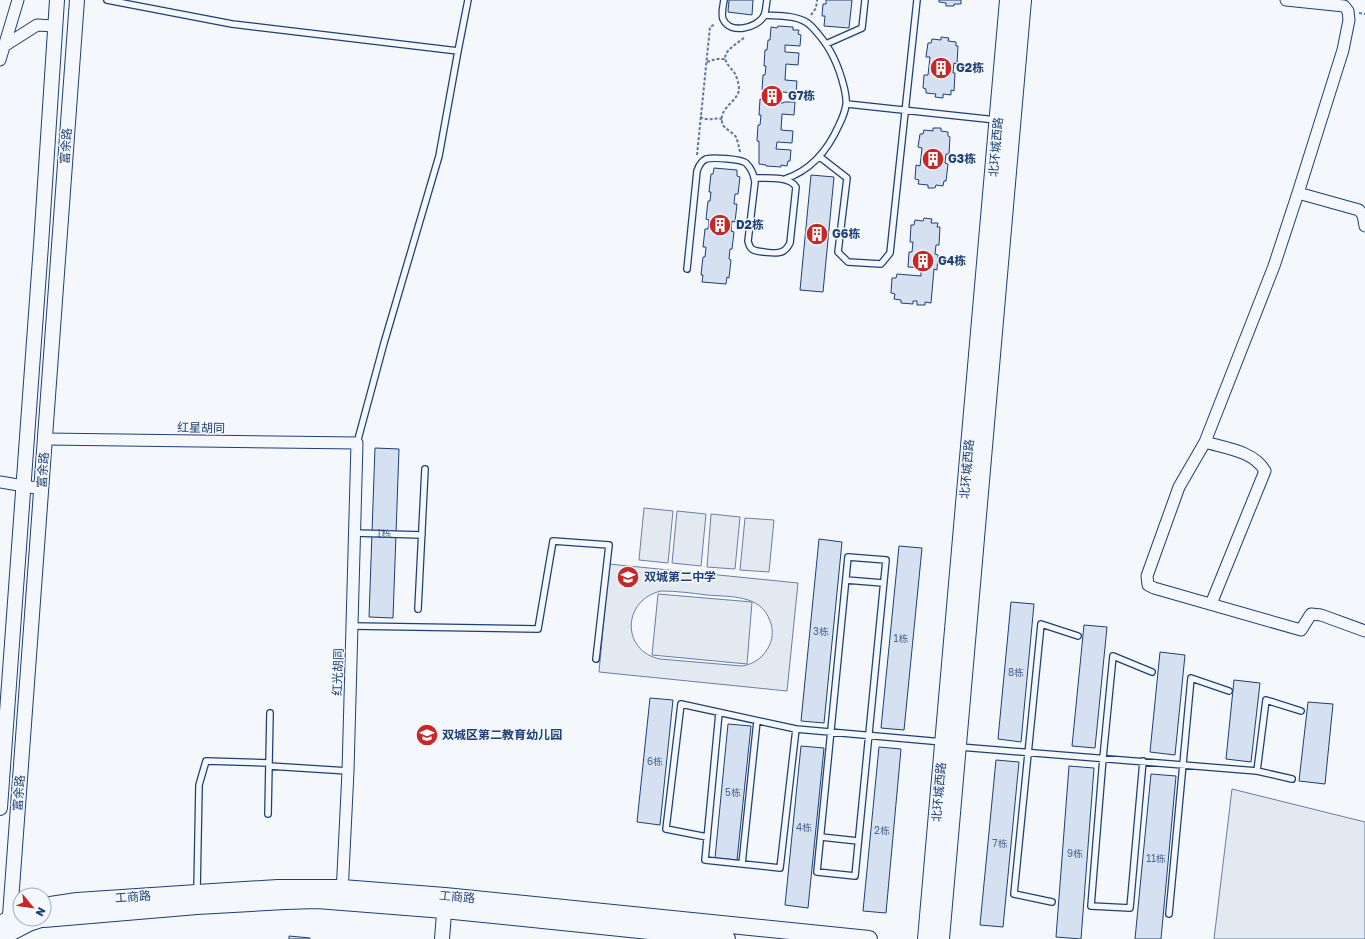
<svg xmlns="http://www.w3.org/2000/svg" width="1365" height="939" font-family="'Golos Text','Noto Sans SC',sans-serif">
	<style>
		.green { fill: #e3e9f0; stroke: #687fa3; fill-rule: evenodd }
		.building { fill: #d5e0f0; stroke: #1d3f73 }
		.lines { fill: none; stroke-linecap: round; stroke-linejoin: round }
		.service-casing { stroke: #1d3f73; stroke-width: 8 }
		.minor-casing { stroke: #1d3f73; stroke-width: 13 }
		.tertiary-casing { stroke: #1d3f73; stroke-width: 16 }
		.secondary-casing { stroke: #1d3f73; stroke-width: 18 }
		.path { stroke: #5e769c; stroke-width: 2; stroke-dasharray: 3 2; stroke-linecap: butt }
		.service { stroke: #f4f7fb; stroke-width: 5.5 }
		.minor { stroke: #f4f7fb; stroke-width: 11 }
		.tertiary { stroke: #f4f7fb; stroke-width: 14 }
		.secondary { stroke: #f4f7fb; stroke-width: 16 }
		.labels { text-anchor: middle; stroke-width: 3; stroke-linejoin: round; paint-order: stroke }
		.number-label { font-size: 10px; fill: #4b6792 }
		.poi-label { font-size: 12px; font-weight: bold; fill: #1d3f73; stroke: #f4f7fb; text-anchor: start }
		.street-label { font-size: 12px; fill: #1d3f73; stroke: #f4f7fb }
	</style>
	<rect width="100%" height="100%" fill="#f4f7fb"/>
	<path class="green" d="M644,508L673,511L668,563L639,560Z
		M677,511L706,514L701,566L672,563Z
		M711,514L740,517L735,569L707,567Z
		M745,518L774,520L769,572L740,570Z
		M609,564L798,583L787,691L599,672ZM661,591C676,591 692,593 707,595C729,597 761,594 770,621C773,628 773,637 770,644C765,656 755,664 742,666L660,659C621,651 622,600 661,591Z
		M658,594L752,602L747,664L652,655Z
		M1232,789L1365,822V939H1214Z"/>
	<path class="building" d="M729,0H753L752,15L728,12Z
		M826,0H852L849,28L824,26L825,16H822L823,4H826Z
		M939,0H961V4H954V6H946V3L939,2Z
		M778,26L793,27V30H799L798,34L801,35L800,46L785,45V52L799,53L798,65L786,64L785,80L797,81L796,93L781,92L780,103H783L784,102H795L794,115L782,114L781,130L793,131L792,143L777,142L776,149L791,150L790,161H788L787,166L781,165V167L766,166V165L759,164V141H757L758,125H760L761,115H759L760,99L763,100L764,90H762L763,75H765L766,66H764L765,50H767L768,40H770L771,27L777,28Z
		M941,37L949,38L948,41L956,42V46H958L957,64L954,63L953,73H955L954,91L951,90V95L943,94V98L935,97L936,94L926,93V89L923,88L924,75H928L930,57H926L928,43H931L932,39L941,40Z
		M933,128H941V131L948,132V136L950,137L949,154H946L945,163L948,164L946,181H944L943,186L936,185L935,188H928V185L918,184L919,180L915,179L916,165L920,166L922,148L918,147L920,134H923L924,130L933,131Z
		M714,168L737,170V176L740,177L738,194H735L734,204H737L735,222L732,221L731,231L734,232L732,249H730L729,259L731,260L729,278L727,277L726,284L702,282L703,275H701L703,257H705L706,247H703L705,229H708L709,220L706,219L708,201H710L711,192H709L711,174H713Z
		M811,175L834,177L823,292L800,290Z
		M924,218L932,219L931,223H938L937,227H940L939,245H936L935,254L938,255L937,270L934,269L931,303L925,302V305H917V301H913V304L901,303V300L894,299L895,294L891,293L892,278H896L897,274L921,276V268L908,267L909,252H912L913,242H910L911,225H914L915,220L923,221Z
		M375,448L399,449L393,618L369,617Z
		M819,539L842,542L824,723L801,721Z
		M899,546L922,548L904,730L881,728Z
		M1011,602L1034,604L1021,742L998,739Z
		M1084,625L1107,627L1095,748L1072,746Z
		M1160,652L1185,655L1175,755L1150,752Z
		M1234,680L1260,683L1251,762L1226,759Z
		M650,698L673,700L660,825L637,822Z
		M1308,702L1333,704L1325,784L1299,781Z
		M728,724L751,726L737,860L715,858Z
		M801,746L824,748L808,908L785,905Z
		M879,747L901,749L886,913L863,911Z
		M996,760L1019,762L1003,927L980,925Z
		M1069,766L1094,768L1081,939L1056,937Z
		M1151,774L1176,776L1161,939H1135Z
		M289,936L310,938V939H289Z"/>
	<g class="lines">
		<g class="service-casing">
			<path id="service" d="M107,0L232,24L458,51L439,156L384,343L357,443
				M724,0C723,6 721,14 723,19C730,35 757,28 764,16C766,11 766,5 767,0
				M764,15C777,16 794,15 806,22C811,25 815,30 819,35C832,50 839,67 844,87C845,92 847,99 846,105C845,111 842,119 839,125C828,150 812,170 785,179
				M826,44L862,28L865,0
				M458,51L468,0
				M847,104L996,120
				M820,157L847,178L838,252L848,262L881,264L890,253L917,0
				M687,269L697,171C699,165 701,161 706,159C713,157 741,159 746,163C752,169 754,175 755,182L748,241C749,244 749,247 752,249C756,252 777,254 781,252C785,251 788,247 790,243L796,187C790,176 766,178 754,178
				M354,533L422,535
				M848,557L886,560L855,876L817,872Z
				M846,580L883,583
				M418,609L425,469
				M352,626L538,629L553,541L609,545L596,659
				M719,713L705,860L780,868L796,729
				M960,747L1257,771L1292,779
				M1143,761L1130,908L1091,906L1103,758L1113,656L1152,672
				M269,766L348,771
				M1257,771L1266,700L1301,711
				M268,814L270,713
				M707,837L666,829L681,704L796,729L943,742
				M821,837L858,841
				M742,864L757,721
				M197,891L199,785L206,761L269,763
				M1052,902L1014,894L1041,624L1078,636
				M1169,914L1191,678L1229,691"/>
		</g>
		<g class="minor-casing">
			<path id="minor" d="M1286,0L1344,6L1348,11L1349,20L1343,50L1298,193L1274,266L1205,442L1179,487L1147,576L1148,585L1154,588L1301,630L1311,614L1321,615L1365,631
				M4,46L37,25L54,26
				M0,60L18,0
				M1298,193L1359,210L1363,215L1365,226
				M46,439L357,443L348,771L342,894
				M1205,442C1225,448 1254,451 1265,471L1211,604
				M0,482L42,489"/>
		</g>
		<g class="tertiary-casing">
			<path id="tertiary" d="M0,808L41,245L57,0
				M9,929L77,0
				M442,939L445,900"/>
		</g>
		<g class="secondary-casing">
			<path id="secondary" d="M44,906L77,901L197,893L278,888H342L445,896L869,939
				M44,919L197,906L285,901L317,900L444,910L727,939
				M0,924L20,914
				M0,938L29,923L41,919
				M926,939L1008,0
				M941,939L1023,0"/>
		</g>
		<path class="path" d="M1359,13L1365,14
			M811,15L816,8L817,0
			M707,62L716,59H725
			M700,117C710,122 713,117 722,119
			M740,152C739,147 738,142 736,137C732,131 723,129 722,122C719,108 737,102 739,90C739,84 737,77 734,72C729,66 721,59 728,51C732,46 739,42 745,37
			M697,155L710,27L715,24"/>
		<use href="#service" class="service"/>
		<use href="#minor" class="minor"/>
		<use href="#tertiary" class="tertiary"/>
		<use href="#secondary" class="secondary"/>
	</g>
	<defs>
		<g id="building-disc" transform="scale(1.15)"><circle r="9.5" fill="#c62828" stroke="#f4f7fb"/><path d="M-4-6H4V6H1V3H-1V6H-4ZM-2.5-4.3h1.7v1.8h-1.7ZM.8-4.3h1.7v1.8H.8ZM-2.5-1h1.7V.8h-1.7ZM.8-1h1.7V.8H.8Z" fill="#fff"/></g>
		<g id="school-disc" transform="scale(1.15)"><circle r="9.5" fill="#c62828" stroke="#f4f7fb"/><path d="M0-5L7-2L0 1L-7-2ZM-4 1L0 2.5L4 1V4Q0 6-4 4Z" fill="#fff"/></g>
	</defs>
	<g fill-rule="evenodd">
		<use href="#building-disc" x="941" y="68"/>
		<use href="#building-disc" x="772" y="96"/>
		<use href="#building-disc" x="933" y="159"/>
		<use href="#building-disc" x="720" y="225"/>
		<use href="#building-disc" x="817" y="234"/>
		<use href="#building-disc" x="923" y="261"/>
		<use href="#school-disc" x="628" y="577"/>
		<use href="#school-disc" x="427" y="735"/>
	</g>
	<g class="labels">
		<g class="number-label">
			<text x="384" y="537">1栋</text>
			<text x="821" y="635">3栋</text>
			<text x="901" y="642">1栋</text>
			<text x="1016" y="676">8栋</text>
			<text x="655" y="765">6栋</text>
			<text x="733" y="796">5栋</text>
			<text x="804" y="831">4栋</text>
			<text x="882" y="834">2栋</text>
			<text x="1000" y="847">7栋</text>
			<text x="1075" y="857">9栋</text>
			<text x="1156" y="862">11栋</text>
		</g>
		<g class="poi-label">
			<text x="956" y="72">G2栋</text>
			<text x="788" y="100">G7栋</text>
			<text x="948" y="163">G3栋</text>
			<text x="736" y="229">D2栋</text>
			<text x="832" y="238">G6栋</text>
			<text x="938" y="265">G4栋</text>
			<text x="644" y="581">双城第二中学</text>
			<text x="442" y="739">双城区第二教育幼儿园</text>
		</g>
		<g class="street-label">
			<text transform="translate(66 146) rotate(-86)" y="4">富余路</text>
			<text transform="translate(996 147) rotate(-85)" y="4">北环城西路</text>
			<text transform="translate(201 428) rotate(1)" y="4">红星胡同</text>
			<text transform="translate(967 469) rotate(-85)" y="4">北环城西路</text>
			<text transform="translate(43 470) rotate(-86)" y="4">富余路</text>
			<text transform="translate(338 672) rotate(-88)" y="4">红光胡同</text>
			<text transform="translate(939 792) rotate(-85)" y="4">北环城西路</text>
			<text transform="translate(19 793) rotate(-86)" y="4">富余路</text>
			<text transform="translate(133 897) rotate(-4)" y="4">工商路</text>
			<text transform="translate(457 897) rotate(5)" y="4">工商路</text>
		</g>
	</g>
	<g transform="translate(32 907) rotate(119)"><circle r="19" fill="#f4f7fb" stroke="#9eadc5"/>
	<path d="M0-3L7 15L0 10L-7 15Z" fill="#c62828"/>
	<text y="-6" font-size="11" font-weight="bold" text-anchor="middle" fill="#1d3f73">N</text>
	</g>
</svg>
